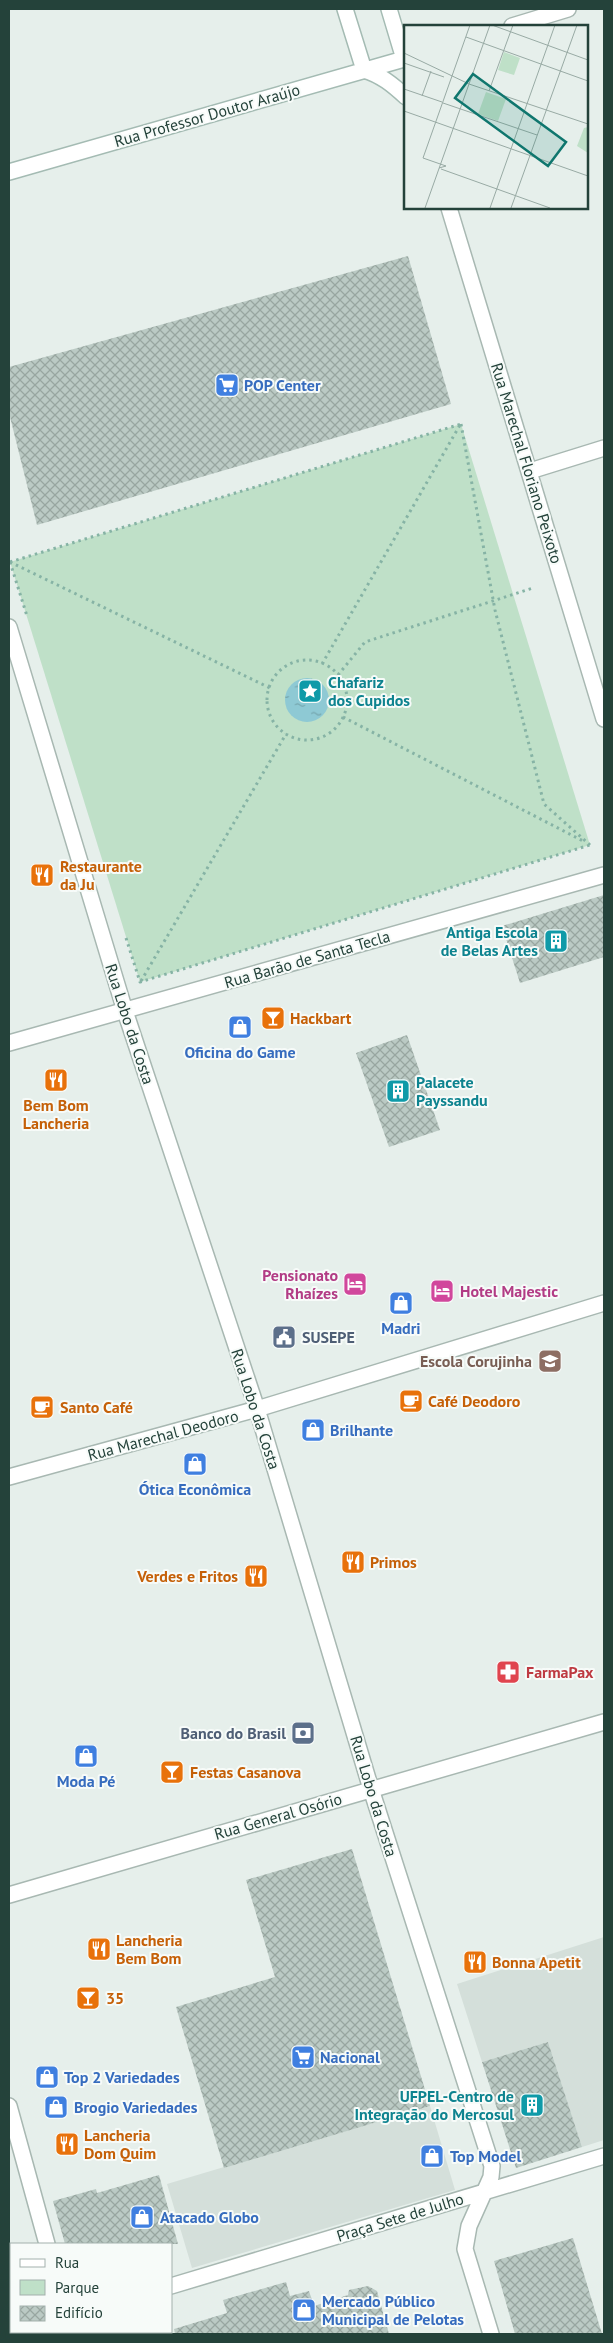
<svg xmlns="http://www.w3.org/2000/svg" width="613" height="2343" font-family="'PT Sans',sans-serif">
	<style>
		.built { fill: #d4dfda }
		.green { fill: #bfe0c8 }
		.water { fill: url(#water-ripples) }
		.building { fill: url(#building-cross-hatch) }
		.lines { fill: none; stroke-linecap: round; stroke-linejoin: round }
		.minor-casing { stroke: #a8b8b2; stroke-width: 18 }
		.tertiary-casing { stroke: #a8b8b2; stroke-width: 18 }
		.secondary-casing { stroke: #a4bbb3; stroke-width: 18 }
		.path { stroke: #86b3a5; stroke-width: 3; stroke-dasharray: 2.5 4; stroke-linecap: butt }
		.minor { stroke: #fff; stroke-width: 15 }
		.tertiary { stroke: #fff; stroke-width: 15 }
		.secondary { stroke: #fff; stroke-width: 15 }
		.labels { text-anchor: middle; stroke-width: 4; stroke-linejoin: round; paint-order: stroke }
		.street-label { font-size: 16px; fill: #24423a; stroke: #f7fbf9 }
		.shop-label { font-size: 16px; font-weight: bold; fill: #366cbe; stroke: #f7fbf9; text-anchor: start }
		.culture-label { font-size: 16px; font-weight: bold; fill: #0d838f; stroke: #f7fbf9; text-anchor: start }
		.food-label { font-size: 16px; font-weight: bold; fill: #c56008; stroke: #f7fbf9; text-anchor: start }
		.hotel-label { font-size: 16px; font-weight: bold; fill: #b23c85; stroke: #f7fbf9; text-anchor: end }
		.service-label { font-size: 16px; font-weight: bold; fill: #4e5e75; stroke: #f7fbf9; text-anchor: start }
		.education-label { font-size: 16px; font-weight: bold; fill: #785e54; stroke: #f7fbf9; text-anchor: end }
		.health-label { font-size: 16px; font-weight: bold; fill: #be3a42; stroke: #f7fbf9; text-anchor: start }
		.inset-road { fill: none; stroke: #98aaa4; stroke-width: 1 }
		.view { fill: #0f766e; fill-opacity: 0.15; stroke: #0f766e; stroke-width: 2.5 }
		.inset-edge { fill: none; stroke: #24423a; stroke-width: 2.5 }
	</style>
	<defs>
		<pattern id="water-ripples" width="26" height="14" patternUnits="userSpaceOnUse" patternTransform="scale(1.25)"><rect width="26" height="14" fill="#8ec9d4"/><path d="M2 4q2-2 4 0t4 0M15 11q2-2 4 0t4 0" fill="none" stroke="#74a5ad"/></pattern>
		<pattern id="building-cross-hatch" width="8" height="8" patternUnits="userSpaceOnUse" patternTransform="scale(1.25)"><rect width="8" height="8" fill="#bbcac4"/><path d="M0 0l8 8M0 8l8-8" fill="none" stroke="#98a6a0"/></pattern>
	</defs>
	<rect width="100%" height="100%" fill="#e6efeb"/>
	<path class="built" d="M604,1937V2140L582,2147L548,2042L482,2062L457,1984Z
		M430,2106L455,2190L192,2268L167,2184Z"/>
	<path class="green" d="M461,424L590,845L140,982L10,562Z"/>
	<path class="water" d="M285 700a22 22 0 1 1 44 0a22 22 0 1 1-44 0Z"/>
	<path class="building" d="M408,256L451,404L37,525L9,413V367Z
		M604,895V957L520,983L502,926Z
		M407,1035L440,1130L389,1147L356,1053Z
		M352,1849L430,2106L224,2168L176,2007L275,1977L246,1880Z
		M548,2042L582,2147L516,2168L482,2062Z
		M159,2175L178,2244H65L53,2201L96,2189L97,2193Z
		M573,2238L602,2334H515L494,2261Z
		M286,2282L290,2296L309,2291L314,2306L348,2295L349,2290L368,2286L377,2291L389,2334H175L174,2329L227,2313L223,2300Z"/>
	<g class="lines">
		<g class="minor-casing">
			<path id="minor" d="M9,1043L604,875
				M371,1789L492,2166L491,2177L469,2226L465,2249L491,2334
				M171,2286L604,2156
				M10,2334L19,2332"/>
		</g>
		<g class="tertiary-casing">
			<path id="tertiary" d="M512,26L568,9
				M449,208L604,719
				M530,471L604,448
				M9,627L125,1011L257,1409L371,1789
				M9,1477L257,1409L604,1303
				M9,1895L604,1722
				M9,2106L47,2244
				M72,2332L73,2334"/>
		</g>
		<g class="secondary-casing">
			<path id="secondary" d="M345,9L364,70
				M364,70C381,75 393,85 406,97
				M9,172L404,59L389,9"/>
		</g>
		<path class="path" d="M461,424L495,610L544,804L590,845
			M10,562L27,616
			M10,562L461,424
			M10,562L270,688
			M267 700a40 40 0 1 1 80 0a40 40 0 1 1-80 0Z
			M322,664L460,425
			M338,675L365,642L533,588
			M343,717L585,842
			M126,938L140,982L590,845
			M141,981L286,734"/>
		<use href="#minor" class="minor"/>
		<use href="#tertiary" class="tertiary"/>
		<use href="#secondary" class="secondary"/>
	</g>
	<defs>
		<g id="supermarket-square" transform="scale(1.25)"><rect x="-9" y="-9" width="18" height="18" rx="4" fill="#3f7fe0" stroke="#f7fbf9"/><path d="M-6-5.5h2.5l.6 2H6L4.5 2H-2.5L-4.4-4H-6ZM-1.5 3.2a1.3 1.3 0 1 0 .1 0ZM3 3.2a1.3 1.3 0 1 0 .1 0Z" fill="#fff"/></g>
		<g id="sight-square" transform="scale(1.25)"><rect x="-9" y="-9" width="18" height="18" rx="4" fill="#0f9aa8" stroke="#f7fbf9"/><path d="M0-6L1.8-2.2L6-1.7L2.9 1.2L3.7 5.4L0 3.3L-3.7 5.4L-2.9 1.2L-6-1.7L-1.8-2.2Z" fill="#fff"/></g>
		<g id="restaurant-square" transform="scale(1.25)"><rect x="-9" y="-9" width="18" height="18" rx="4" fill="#e8710a" stroke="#f7fbf9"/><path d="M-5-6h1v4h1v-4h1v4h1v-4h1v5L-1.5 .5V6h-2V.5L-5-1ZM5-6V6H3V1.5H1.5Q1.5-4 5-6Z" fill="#fff"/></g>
		<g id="building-square" transform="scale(1.25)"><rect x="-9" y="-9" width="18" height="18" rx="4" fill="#0f9aa8" stroke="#f7fbf9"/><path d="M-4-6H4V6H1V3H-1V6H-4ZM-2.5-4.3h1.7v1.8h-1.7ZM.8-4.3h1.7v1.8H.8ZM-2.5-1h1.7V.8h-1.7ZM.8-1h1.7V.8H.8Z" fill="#fff"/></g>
		<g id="bar-square" transform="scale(1.25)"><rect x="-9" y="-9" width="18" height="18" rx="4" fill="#e8710a" stroke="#f7fbf9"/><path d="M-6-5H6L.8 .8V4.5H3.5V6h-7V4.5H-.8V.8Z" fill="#fff"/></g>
		<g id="shop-square" transform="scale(1.25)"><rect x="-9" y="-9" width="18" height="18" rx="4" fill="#3f7fe0" stroke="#f7fbf9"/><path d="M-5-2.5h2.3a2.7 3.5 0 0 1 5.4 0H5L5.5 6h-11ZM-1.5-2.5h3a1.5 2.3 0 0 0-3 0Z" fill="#fff"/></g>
		<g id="hotel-square" transform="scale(1.25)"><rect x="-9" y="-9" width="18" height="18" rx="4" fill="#d1479c" stroke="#f7fbf9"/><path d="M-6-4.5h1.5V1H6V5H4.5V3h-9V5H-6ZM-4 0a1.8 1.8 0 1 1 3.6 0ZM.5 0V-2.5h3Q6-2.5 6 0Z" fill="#fff"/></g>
		<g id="civic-square" transform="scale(1.25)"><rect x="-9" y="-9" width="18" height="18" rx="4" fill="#5c6f8a" stroke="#f7fbf9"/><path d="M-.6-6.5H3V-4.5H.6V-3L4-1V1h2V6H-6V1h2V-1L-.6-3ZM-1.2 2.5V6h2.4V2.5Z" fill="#fff"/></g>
		<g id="school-square" transform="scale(1.25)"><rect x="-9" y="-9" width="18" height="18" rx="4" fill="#8d6e63" stroke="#f7fbf9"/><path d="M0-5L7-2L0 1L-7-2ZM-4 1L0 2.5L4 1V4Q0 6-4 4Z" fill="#fff"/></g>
		<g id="cafe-square" transform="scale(1.25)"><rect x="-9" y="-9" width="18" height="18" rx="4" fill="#e8710a" stroke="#f7fbf9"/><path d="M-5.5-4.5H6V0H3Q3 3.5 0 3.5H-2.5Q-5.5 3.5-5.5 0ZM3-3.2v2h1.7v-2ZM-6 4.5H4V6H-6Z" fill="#fff"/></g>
		<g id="pharmacy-square" transform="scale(1.25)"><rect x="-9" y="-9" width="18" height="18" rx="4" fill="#e0444e" stroke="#f7fbf9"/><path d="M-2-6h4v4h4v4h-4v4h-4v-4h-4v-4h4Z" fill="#fff"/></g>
		<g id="bank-square" transform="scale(1.25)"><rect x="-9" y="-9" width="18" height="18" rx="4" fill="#5c6f8a" stroke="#f7fbf9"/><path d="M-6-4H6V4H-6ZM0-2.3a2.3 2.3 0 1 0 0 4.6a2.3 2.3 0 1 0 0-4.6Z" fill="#fff"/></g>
	</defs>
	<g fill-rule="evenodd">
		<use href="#supermarket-square" x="227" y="385"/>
		<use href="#sight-square" x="310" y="691"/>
		<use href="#restaurant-square" x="42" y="875"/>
		<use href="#building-square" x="556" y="941"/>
		<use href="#bar-square" x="273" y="1018"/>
		<use href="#shop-square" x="240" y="1027"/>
		<use href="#restaurant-square" x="56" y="1080"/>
		<use href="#building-square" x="398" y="1091"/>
		<use href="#hotel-square" x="355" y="1284"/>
		<use href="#hotel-square" x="442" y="1291"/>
		<use href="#shop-square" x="401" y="1303"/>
		<use href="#civic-square" x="284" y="1337"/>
		<use href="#school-square" x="550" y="1361"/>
		<use href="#cafe-square" x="411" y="1401"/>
		<use href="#cafe-square" x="42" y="1407"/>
		<use href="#shop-square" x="313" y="1430"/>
		<use href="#shop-square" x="195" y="1464"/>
		<use href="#restaurant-square" x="353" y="1562"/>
		<use href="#restaurant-square" x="256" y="1576"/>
		<use href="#pharmacy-square" x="508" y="1672"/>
		<use href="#bank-square" x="303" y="1733"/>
		<use href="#shop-square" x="86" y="1756"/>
		<use href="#bar-square" x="172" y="1772"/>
		<use href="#restaurant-square" x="99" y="1949"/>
		<use href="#restaurant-square" x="475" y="1962"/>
		<use href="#bar-square" x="88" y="1998"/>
		<use href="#supermarket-square" x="303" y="2057"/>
		<use href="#shop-square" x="47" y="2077"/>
		<use href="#building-square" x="532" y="2105"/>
		<use href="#shop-square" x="56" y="2107"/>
		<use href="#restaurant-square" x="67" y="2144"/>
		<use href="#shop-square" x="432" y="2156"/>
		<use href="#shop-square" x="142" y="2217"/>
		<use href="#shop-square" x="304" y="2310"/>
	</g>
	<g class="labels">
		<g class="street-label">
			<text transform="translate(207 115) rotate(-16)" y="6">Rua Professor Doutor Araújo</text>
			<text transform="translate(527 463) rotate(73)" y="6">Rua Marechal Floriano Peixoto</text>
			<text transform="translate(307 959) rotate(-16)" y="6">Rua Barão de Santa Tecla</text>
			<text transform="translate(130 1024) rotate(72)" y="6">Rua Lobo da Costa</text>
			<text transform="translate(256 1409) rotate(72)" y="6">Rua Lobo da Costa</text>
			<text transform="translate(163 1435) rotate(-15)" y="6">Rua Marechal Deodoro</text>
			<text transform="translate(374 1796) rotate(73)" y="6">Rua Lobo da Costa</text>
			<text transform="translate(278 1816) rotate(-16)" y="6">Rua General Osório</text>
			<text transform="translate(400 2217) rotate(-17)" y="6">Praça Sete de Julho</text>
		</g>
		<g class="shop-label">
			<text x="244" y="391">POP Center</text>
			<text x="240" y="1058" text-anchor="middle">Oficina do Game</text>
			<text x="401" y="1334" text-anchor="middle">Madri</text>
			<text x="330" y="1436">Brilhante</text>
			<text x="195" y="1495" text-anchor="middle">Ótica Econômica</text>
			<text x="86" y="1787" text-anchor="middle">Moda Pé</text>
			<text x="320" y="2063">Nacional</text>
			<text x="64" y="2083">Top 2 Variedades</text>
			<text x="74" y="2113">Brogio Variedades</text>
			<text x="450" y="2162">Top Model</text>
			<text x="160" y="2223">Atacado Globo</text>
			<text x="322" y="2307">Mercado Público<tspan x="322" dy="18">Municipal de Pelotas</tspan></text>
		</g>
		<g class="culture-label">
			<text x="328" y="688">Chafariz<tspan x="328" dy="18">dos Cupidos</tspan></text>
			<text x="538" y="938" text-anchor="end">Antiga Escola<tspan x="538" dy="18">de Belas Artes</tspan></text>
			<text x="416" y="1088">Palacete<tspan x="416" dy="18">Payssandu</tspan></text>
			<text x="514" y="2102" text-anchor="end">UFPEL-Centro de<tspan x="514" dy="18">Integração do Mercosul</tspan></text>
		</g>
		<g class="food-label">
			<text x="60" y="872">Restaurante<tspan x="60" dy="18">da Ju</tspan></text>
			<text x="290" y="1024">Hackbart</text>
			<text x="56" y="1111" text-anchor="middle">Bem Bom<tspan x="56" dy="18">Lancheria</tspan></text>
			<text x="428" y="1407">Café Deodoro</text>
			<text x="60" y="1413">Santo Café</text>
			<text x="370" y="1568">Primos</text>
			<text x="238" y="1582" text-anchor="end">Verdes e Fritos</text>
			<text x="190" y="1778">Festas Casanova</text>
			<text x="116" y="1946">Lancheria<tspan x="116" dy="18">Bem Bom</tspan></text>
			<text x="492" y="1968">Bonna Apetit</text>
			<text x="106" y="2004">35</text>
			<text x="84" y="2141">Lancheria<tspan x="84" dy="18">Dom Quim</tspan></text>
		</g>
		<g class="hotel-label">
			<text x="338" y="1281">Pensionato<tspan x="338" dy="18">Rhaízes</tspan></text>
			<text x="460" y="1297" text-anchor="start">Hotel Majestic</text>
		</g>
		<g class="service-label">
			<text x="302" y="1343">SUSEPE</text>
			<text x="286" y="1739" text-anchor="end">Banco do Brasil</text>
		</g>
		<g class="education-label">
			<text x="532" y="1367">Escola Corujinha</text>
		</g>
		<g class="health-label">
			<text x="526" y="1678">FarmaPax</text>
		</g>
	</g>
	<g transform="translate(404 25)">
		<rect width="184" height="184" fill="#e6efeb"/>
		<path d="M100,27L116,33L110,50L94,45ZM82,67L102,74L94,96L74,89ZM184,102V128L173,121L180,103Z" fill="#bfe0c8"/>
		<path class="inset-road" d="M86,0L65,59L184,99M88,0L184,35M62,12L184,56M0,28L65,59L21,183M0,38L40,52M0,64L38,77M85,66L109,0M18,71L27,46M39,78L133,110M0,86L184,151M35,143L42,141L19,133L66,0M37,144L146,183M86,183L151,0M107,183L173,0"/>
		<path class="view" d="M69,49L162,117L144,141L51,73Z"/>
		<rect width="184" height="184" class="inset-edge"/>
	</g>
	<rect width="613" height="2343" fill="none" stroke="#24423a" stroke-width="20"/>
	<rect x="10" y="2243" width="162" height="90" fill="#f7fbf9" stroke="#a3b1ad"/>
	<rect x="20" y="2259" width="25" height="8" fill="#ffffff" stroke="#a3b1ad"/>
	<text x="55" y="2268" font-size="15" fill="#24423a">Rua</text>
	<rect x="20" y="2280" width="25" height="15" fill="#bfe0c8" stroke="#a3b1ad"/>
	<text x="55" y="2293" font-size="15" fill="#24423a">Parque</text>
	<rect x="20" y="2306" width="25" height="15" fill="url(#building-cross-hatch)" stroke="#a3b1ad"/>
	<text x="55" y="2318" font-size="15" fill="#24423a">Edifício</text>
</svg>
